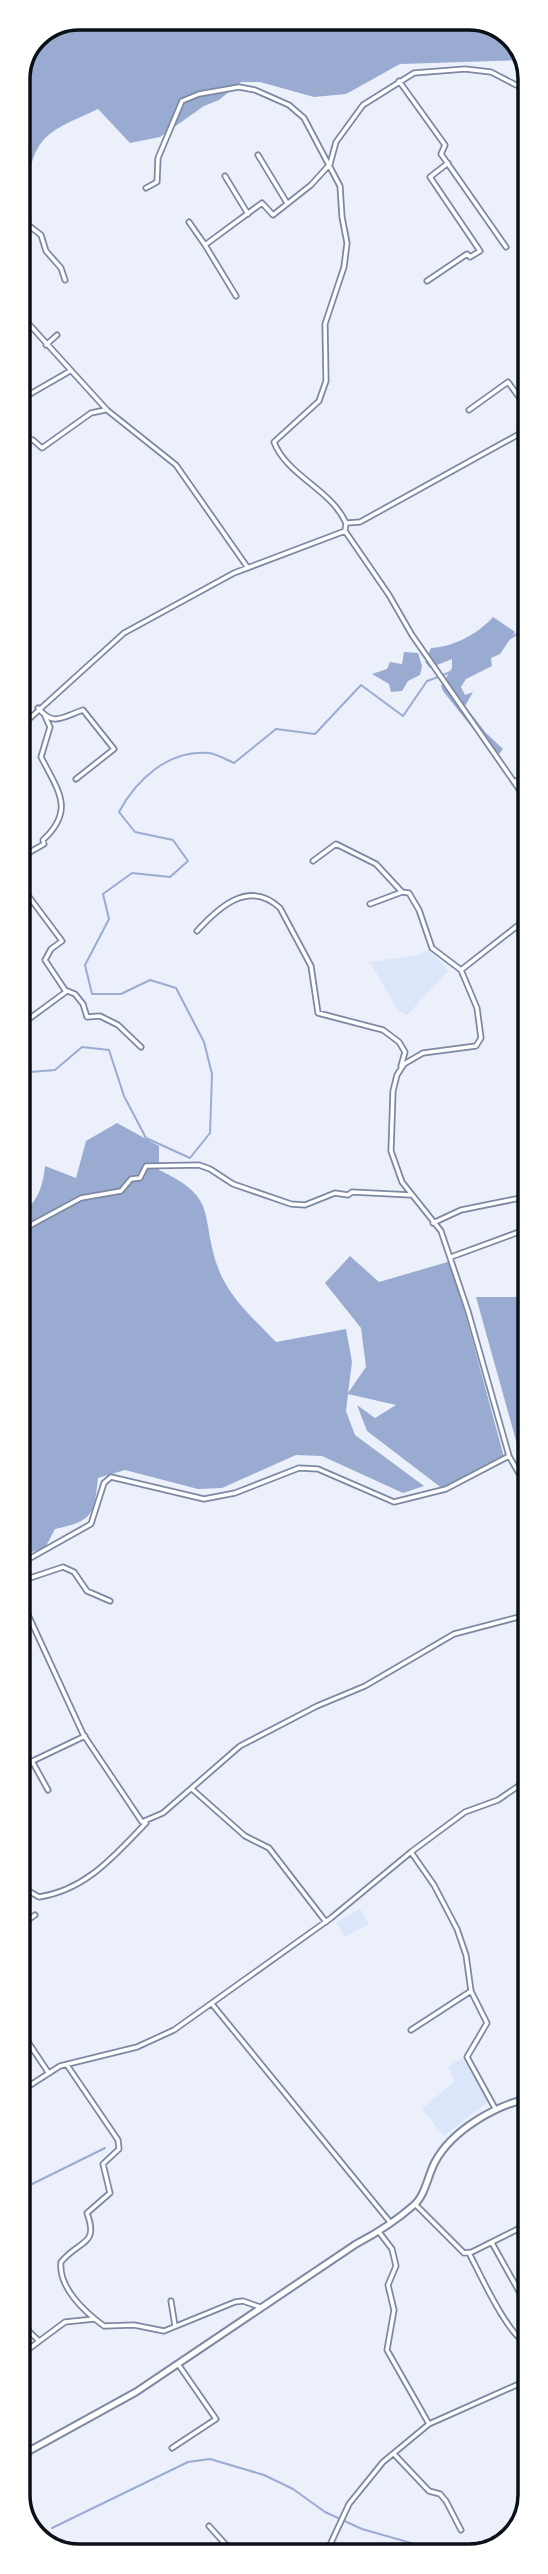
<svg xmlns="http://www.w3.org/2000/svg" width="548" height="2574" font-family="Poppins,sans-serif">
	<style>
		.built { fill: #dce6fa }
		.forest { fill: #99abd1 }
		.lines { fill: none; stroke-linecap: round; stroke-linejoin: round }
		.stream { stroke: #9aacd1; stroke-width: 2 }
		.minor-casing { stroke: #7d89a2; stroke-width: 7 }
		.tertiary-casing { stroke: #7d89a2; stroke-width: 9 }
		.minor { stroke: #fff; stroke-width: 3.5 }
		.tertiary { stroke: #fff; stroke-width: 5 }
		.rim { fill: none; stroke: #0b0f18; stroke-width: 3.5 }
	</style>
	<rect width="100%" height="100%" fill="#ebf0fb"/>
	<path class="built" d="M430,949L448,971L407,1015L398,1010L370,962L419,955Z
		M360,1909L369,1924L345,1937L336,1922Z
		M462,2058L489,2101L444,2136L422,2109L455,2081L448,2067Z"/>
	<path class="forest" d="M79,18H477L512,35L525,60L400,64L346,94L314,97L260,82H241L219,100L204,106L160,137L130,143L98,109C51,131 33,133 27,190C26,207 27,217 18,232V78L36,35Z
		M493,617L515,632L500,654L491,658L492,666L466,679L461,687L465,695L473,692L465,706L486,733L503,749L496,758L443,691L441,686L452,668V659L430,668L425,662L431,648C453,647 478,634 493,617Z
		M404,652L418,653L422,666L420,675L408,681L402,691L391,692L389,684L372,674L387,669L390,662L402,664Z
		M117,1123L159,1146V1170C218,1198 200,1212 217,1265C228,1297 253,1318 276,1342L346,1329L352,1362L348,1393L366,1367L361,1328L325,1283L350,1256L379,1282L451,1261L504,1457L443,1489L367,1431L357,1405L375,1418L396,1405L348,1394L346,1411L355,1435L424,1486L403,1493L322,1456L296,1455L222,1488L198,1489L125,1470L98,1478C94,1515 93,1521 55,1529L45,1548L18,1556V1216C37,1204 43,1187 45,1166L76,1178L86,1141Z
		M476,1297H530V1464L522,1462Z"/>
	<g class="lines">
		<path class="stream" d="M443,675L465,666L530,626
			M18,1073L55,1070L82,1047L109,1050L124,1096L146,1138L190,1158L210,1133L212,1074L204,1042L176,988L150,980L121,994H92L85,965L109,919L103,894L132,873L170,877L188,861L173,840L135,832L119,812C136,780 169,749 209,753C217,754 227,760 234,763L276,729L315,734L361,685L403,716L427,681L438,677
			M18,2191L105,2148
			M52,2528L188,2462L210,2459L264,2475L293,2489L325,2512L362,2529L446,2553L517,2532"/>
		<g class="minor-casing">
			<path id="minor" d="M399,81L445,145L441,154L506,247
				M18,147L28,153L18,224
				M258,155L287,203
				M225,176L248,214
				M19,218L41,235L46,251L61,268L65,280
				M189,222L205,245L262,203L273,215L311,185L330,164L336,142L363,105L414,73L465,69L491,72L516,85L530,83
				M205,245L236,296
				M427,281L467,254L470,257L480,251L430,177L448,163
				M18,312L107,410L176,465L248,568
				M46,345L57,335
				M18,401L70,371
				M469,410L508,382L530,412
				M18,438L33,440L42,448L91,413L105,410
				M347,523L360,522L530,428
				M345,531L389,595L412,635L530,805
				M38,708C54,727 62,717 83,710L114,749L76,779
				M18,729L124,633L234,573L345,531L346,523C331,489 287,476 274,442L319,401L326,381L325,324L344,267L347,243L342,217L340,186L304,118L289,105L255,90L239,87L199,94L182,101L158,158L157,182L146,188
				M514,782L530,774
				M18,859L44,844L43,840C75,810 59,792 41,757L50,727L45,716
				M313,861L336,844L376,864L402,892L409,893L419,910L432,948L461,970
				M18,882L62,941L51,949L45,960L65,990L75,994L83,1004L87,1017L100,1016L118,1025L141,1047
				M370,904L402,892
				M530,916L461,970L477,1008L481,1038L476,1046L423,1053L404,1064L397,1075L393,1091L391,1151L402,1182L441,1231L468,1311L509,1456L530,1493
				M197,931C219,907 249,879 280,908L311,966L318,1013L383,1030L399,1042L405,1052L401,1066
				M18,1027L67,991
				M433,1223L461,1210L530,1196
				M18,1232L81,1198L121,1191L131,1179L140,1178L146,1166L199,1165L210,1169L233,1184L291,1204L305,1205L335,1193L348,1195L352,1192L411,1195
				M451,1257L530,1228
				M18,1565L91,1524L104,1483L111,1477L204,1499L235,1493L299,1468L318,1469L394,1502L446,1489L509,1456
				M18,1582L63,1567L74,1572L87,1591L110,1601
				M18,1593L83,1734L142,1822L163,1813L240,1746L317,1706L365,1686L454,1634L530,1614
				M527,1656L530,1654
				M32,1761L48,1790
				M18,1768L85,1736
				M525,1783L530,1792
				M192,1789L245,1836L269,1848L326,1922
				M411,1852L434,1885L457,1929L466,1955L471,1991L487,2023L467,2057L496,2110
				M18,1885L39,1897C86,1890 114,1856 146,1823
				M18,1927L35,1915
				M212,2004L390,2222
				M18,2027L48,2072
				M411,2030L471,1991
				M67,2065L118,2140L119,2149L103,2164L110,2193L87,2213C99,2246 80,2239 61,2262C58,2288 86,2313 104,2326L134,2325L164,2331L235,2302L243,2301L260,2307
				M18,2093L60,2066L137,2047L174,2030L331,1918L411,1852L465,1812L498,1800L530,1778
				M416,2205L464,2253L472,2252L530,2223
				M379,2232L392,2249L396,2266L388,2285L394,2310L387,2350L429,2424
				M492,2243L530,2311
				M469,2253C479,2272 511,2343 530,2344
				M171,2301L175,2326
				M18,2321L38,2340
				M18,2357L65,2322L94,2319
				M172,2448L216,2419L178,2364
				M394,2454L429,2491L440,2494L446,2501L461,2530
				M209,2526L236,2556
				M318,2556L329,2547L349,2504L383,2462L429,2424L530,2379"/>
		</g>
		<g class="tertiary-casing">
			<path id="tertiary" d="M18,2457L136,2392L356,2244C377,2233 397,2220 414,2205C425,2196 428,2175 435,2162C452,2130 496,2105 530,2098"/>
		</g>
		<use href="#minor" class="minor"/>
		<use href="#tertiary" class="tertiary"/>
	</g>
	<path d="M0 0H548V2574H0ZM79 30H469A49 49 0 0 1 518 79V2495A49 49 0 0 1 469 2544H79A49 49 0 0 1 30 2495V79A49 49 0 0 1 79 30Z" fill="#fff" fill-rule="evenodd"/>
	<path class="rim" d="M79 30H469A49 49 0 0 1 518 79V2495A49 49 0 0 1 469 2544H79A49 49 0 0 1 30 2495V79A49 49 0 0 1 79 30Z"/>
</svg>
